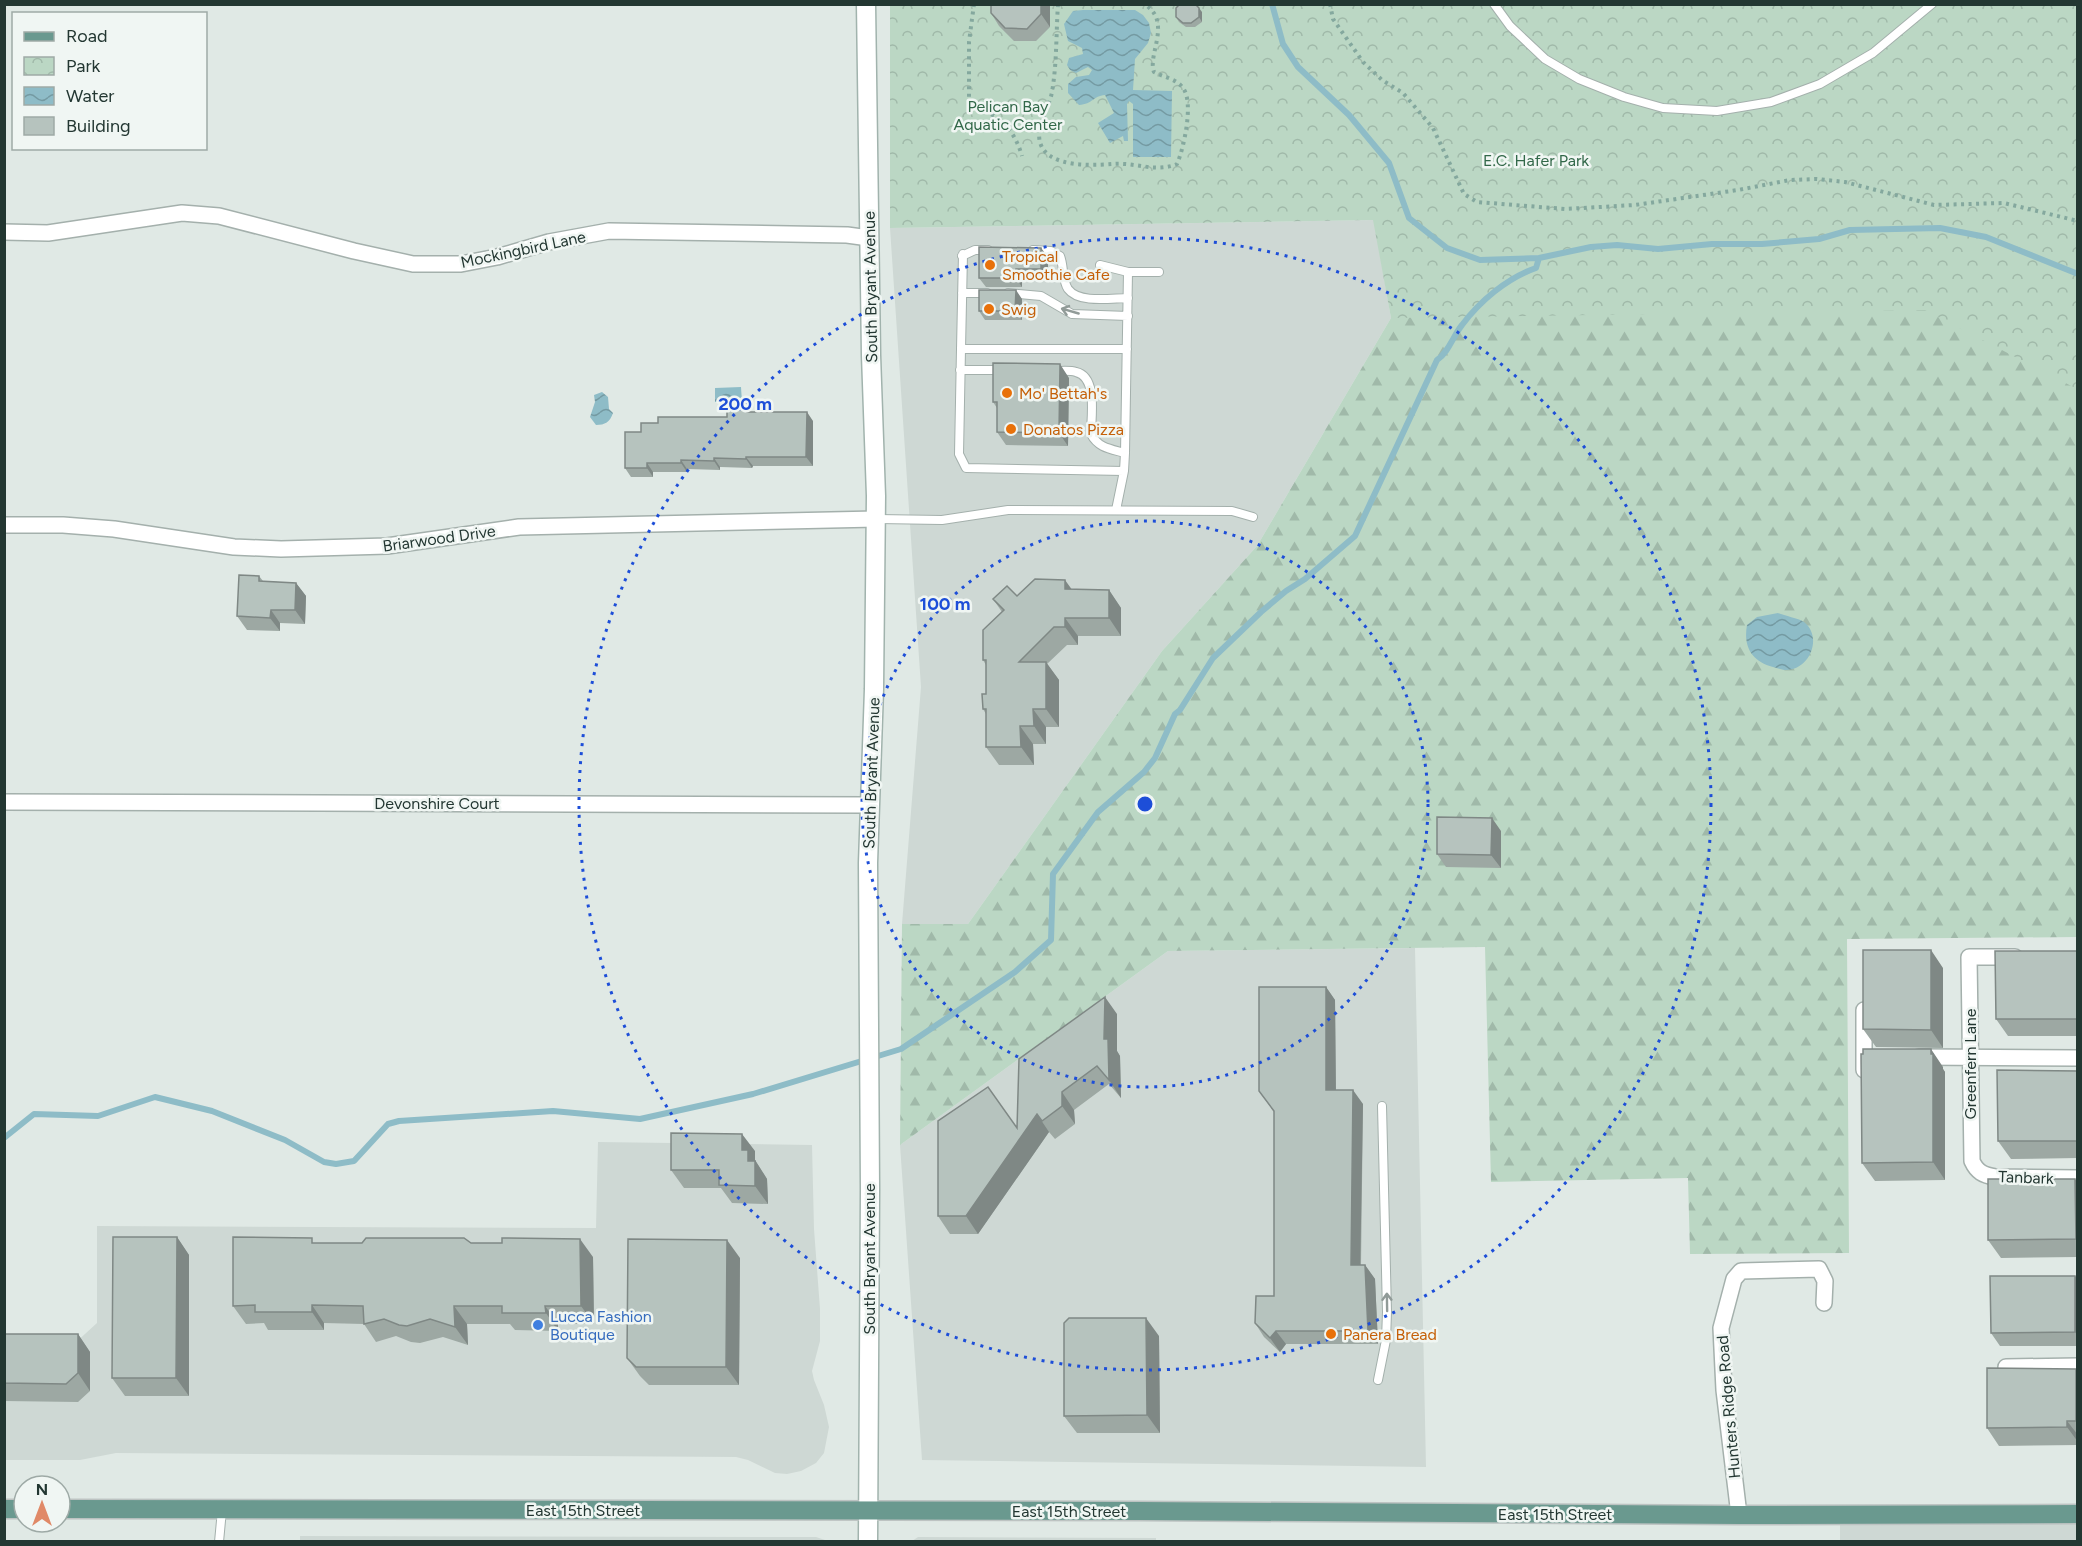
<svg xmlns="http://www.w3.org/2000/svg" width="2082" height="1546" font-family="Figtree,sans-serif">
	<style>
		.built { fill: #ced8d4 }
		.forest { fill: url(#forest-firs) }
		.park { fill: url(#park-crowns) }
		.water { fill: url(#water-waves) }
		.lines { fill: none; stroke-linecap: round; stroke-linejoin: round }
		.stream { stroke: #8ebcc7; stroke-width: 6 }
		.lane-casing { stroke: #a4b0ac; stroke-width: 10 }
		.street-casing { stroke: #a4b0ac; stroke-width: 18 }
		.secondary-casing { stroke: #a1b3ad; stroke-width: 21 }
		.primary-casing { stroke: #bdc3c2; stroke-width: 21 }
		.path { stroke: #84a89e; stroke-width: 4; stroke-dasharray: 3 4.5; stroke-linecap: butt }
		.lane { stroke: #fff; stroke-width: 8 }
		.street { stroke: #fff; stroke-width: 15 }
		.secondary { stroke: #fff; stroke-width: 18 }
		.primary { stroke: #6a998f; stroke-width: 18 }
		.wall { fill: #9da8a3 }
		.shaded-wall { fill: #7f8885 }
		.building { fill: #b6c3be; stroke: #7f8885; stroke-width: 1.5 }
		.oneway { stroke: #919b98 }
		.ring { fill: none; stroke: #1d4ed8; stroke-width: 3; stroke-dasharray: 3 6 }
		.food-dot { fill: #e8710a; stroke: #f0f6f3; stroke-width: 2 }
		.shop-dot { fill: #3f7fe0; stroke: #f0f6f3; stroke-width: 2 }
		.labels { text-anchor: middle; stroke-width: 5; stroke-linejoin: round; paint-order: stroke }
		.park-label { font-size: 16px; fill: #326849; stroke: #f0f6f3 }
		.street-label { font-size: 16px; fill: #233732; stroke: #f0f6f3 }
		.food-label { font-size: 16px; fill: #c56008; stroke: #f0f6f3; text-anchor: start }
		.shop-label { font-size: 16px; fill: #366cbe; stroke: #f0f6f3; text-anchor: start }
		.centre { fill: #1d4ed8; stroke: #f0f6f3; stroke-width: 3 }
		.ring-label { font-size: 18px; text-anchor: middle; font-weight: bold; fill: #1d4ed8; stroke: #f0f6f3; stroke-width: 5; stroke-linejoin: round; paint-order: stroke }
	</style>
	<defs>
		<pattern id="forest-firs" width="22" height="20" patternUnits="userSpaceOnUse" patternTransform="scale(1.5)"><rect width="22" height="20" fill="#bbd7c4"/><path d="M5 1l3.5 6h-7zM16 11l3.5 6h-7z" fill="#a0b9a9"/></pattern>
		<pattern id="park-crowns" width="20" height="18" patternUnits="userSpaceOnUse" patternTransform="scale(1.5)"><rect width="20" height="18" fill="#bbd7c4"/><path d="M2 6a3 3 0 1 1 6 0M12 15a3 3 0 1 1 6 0" fill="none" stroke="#a0b9a9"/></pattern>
		<pattern id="water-waves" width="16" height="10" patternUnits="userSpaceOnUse" patternTransform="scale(1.5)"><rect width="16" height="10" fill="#8ebcc7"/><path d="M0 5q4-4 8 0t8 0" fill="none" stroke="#749aa2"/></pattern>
	</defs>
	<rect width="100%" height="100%" fill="#e0e9e5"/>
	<path class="built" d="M1374,220L1391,318L1257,546L1162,651L968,924H902L921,687L890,228Z
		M1415,948L1426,1467L922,1460L900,1145L1168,951Z
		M598,1142L812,1145L814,1229L820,1309V1341L812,1371L814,1380L824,1405L829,1427L824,1453L816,1463L801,1471L787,1474L775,1473L748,1460L736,1457L116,1453L80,1460H5V1344H74L97,1323V1226L596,1228Z
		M1840,1514H2077V1541L1840,1542Z
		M300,1536L816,1537L828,1541L300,1542Z
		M918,1537L1156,1538V1541H912Z"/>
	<path class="forest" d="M1483,211L2077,241V937L1847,939L1849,1253L1690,1254L1688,1178L1491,1182L1485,947L1168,951L900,1145L902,924H968L1162,651L1257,546L1391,318Z"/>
	<path class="park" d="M890,5H2077V389L1925,310L1391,318L1373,220L890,228Z"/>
	<path class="water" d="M1083,10H1135L1143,15L1149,23L1151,33L1148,43L1135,59L1133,90L1172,91L1171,157H1133V104L1129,101L1127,104L1128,141H1124L1123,136L1110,143L1098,123L1114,113L1105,95C1093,96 1093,104 1079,105L1068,93V84L1076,77L1089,75L1092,70L1088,67L1076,73L1070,70L1067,65L1069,58L1083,54L1082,48L1068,41L1064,24L1073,11Z
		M741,387L742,402H715V388Z
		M602,392L608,397L609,409L613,413C610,422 605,425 596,425L590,417L595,402L594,395Z
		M1778,613C1785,616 1798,618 1804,622C1823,637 1810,670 1786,670C1782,670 1777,668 1773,667C1752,661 1743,647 1747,625L1757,617Z"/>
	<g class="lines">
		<path class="stream" d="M1272,4L1283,44L1298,67L1349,115L1389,163L1409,218L1447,248L1480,260L1539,258L1591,247L1617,245L1658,249L1712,244H1762L1819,239L1850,230L1940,228L1986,237L2078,274
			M4,1138L34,1114L98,1116L155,1097L212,1111L285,1140L324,1162L336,1164L354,1161L388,1124L399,1121L553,1111L640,1119L753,1094L901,1049L1015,972L1051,940L1053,874L1098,812L1144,772L1155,758L1175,714L1180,710L1213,658L1261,612L1286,591L1305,579L1355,536L1437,360C1449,352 1453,336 1462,325C1480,301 1507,278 1536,268L1539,258"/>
		<g class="lane-casing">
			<path id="lane" d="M1494,4L1510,26L1545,59L1579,79L1624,97L1663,108L1717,111L1771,102L1820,84L1873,53L1932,4
				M1033,250L1051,251L1060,256C1064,266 1062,280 1068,289C1079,304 1112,298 1128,298
				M962,256L975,250H988
				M1100,265L1128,272
				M962,293H987
				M1008,293L1041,296L1072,314L1128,316
				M961,349L963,254
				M960,370H1002
				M1056,371C1062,371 1070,370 1076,372C1098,377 1091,417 1091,434C1098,448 1111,449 1125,453
				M1124,471L966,468L959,454L961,349H1127
				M1116,510L1124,471L1125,453L1128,272H1159
				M877,519L942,520L1008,510L1232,511L1253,517
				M1378,1380L1386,1340L1387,1312L1382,1106
				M219,1542L222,1510"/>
		</g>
		<g class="street-casing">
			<path id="street" d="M4,232L48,233L182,213L219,216L354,251L413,264H461L497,257L549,242L609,231L847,235L869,238
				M4,525H63L114,529L234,547L281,549L387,546L519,527L876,519
				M4,802L869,805
				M2015,957H1969L1972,1161C1977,1172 1983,1175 1995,1177L2078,1178
				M1864,1010V1070
				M1919,1057L2078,1058
				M2006,1367L2078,1366
				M1739,1515L1724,1390L1721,1328L1734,1279L1741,1271L1819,1269L1825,1281L1824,1303"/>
		</g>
		<g class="secondary-casing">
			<path id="secondary" d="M866,4L871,355L876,496L874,689L868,863L870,1190L868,1542"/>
		</g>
		<g class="primary-casing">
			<path id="primary" d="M4,1509H24
				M60,1509L1140,1511L1739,1515L2078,1514"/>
		</g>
		<path class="path" d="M974,4L969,42V108C998,111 1014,129 1022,156
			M1058,4C1056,34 1057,63 1052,92C1050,103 1044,112 1041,123C1028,168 1085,166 1113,164C1135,162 1156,173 1177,164C1184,148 1194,102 1183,88C1177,79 1163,77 1154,72C1147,55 1173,21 1144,4
			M1330,4L1333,19L1363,62L1382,80L1403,93L1433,128L1464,194L1477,202L1565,209L1635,205L1738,190L1790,180L1817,179L1845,182L1934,205L2004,203L2078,221"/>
		<use href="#lane" class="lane"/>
		<use href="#street" class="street"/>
		<use href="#secondary" class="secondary"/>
		<use href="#primary" class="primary"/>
	</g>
	<path class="wall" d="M1050,5V27L1036,41H1014L999,26L991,13Z
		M1202,12V22L1195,27H1186L1179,22L1176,17Z
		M1041,248L1048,257V278H1022V287H986L979,278Z
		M1022,299V320H985L979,311Z
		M1069,378L1068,446L1006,445L997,432V408L993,402Z
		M751,412L813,421V466H753L752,468L720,467V470L687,469V472H653V477H631L625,468L658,423L727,417Z
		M259,576L263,581L296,583L306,596L305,624L280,623V631L247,630L237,616Z
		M1072,590H1109L1121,608V636H1078V645H1067L1047,664L1059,680V727H1046V744H1033L1034,765H999L986,747V714L983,709L986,694V665L983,660L1002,612L993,599Z
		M1501,831V868L1446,867L1437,854Z
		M2078,951V1036H2008L1996,1019Z
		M1943,968V1048L1876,1047L1863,1029Z
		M1326,987L1335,1000L1336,1090L1363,1104L1361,1265H1365L1375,1279L1378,1344H1286L1280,1352L1264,1337L1255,1323L1274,1296V1112L1259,1091Z
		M1117,1014V1051L1120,1056L1121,1098L1109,1084L1074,1110L1075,1124L1055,1139L1049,1132L978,1234H950L938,1216Z
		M1943,1067V1069L1945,1072V1180L1875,1181L1862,1163Z
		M2078,1071V1158L2011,1159L1998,1141Z
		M755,1151V1160L767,1179L768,1204L732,1203L721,1188H684L671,1170Z
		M2075,1179L2078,1184V1257L2001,1258L1988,1240Z
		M177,1237L189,1255V1396H125L112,1378Z
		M316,1243H471L593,1257L594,1324H558V1331L515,1330L510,1324H467L468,1345L443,1337L420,1343L411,1342L396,1336L376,1342L364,1324L324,1323V1330H268L264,1323L246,1324L233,1306Z
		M740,1258L739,1385H649L640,1376L627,1358Z
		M2075,1276L2078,1279V1346H2000L1991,1333Z
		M4,1334H78L90,1352V1391L78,1402L4,1401Z
		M1159,1336L1160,1433H1077L1064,1416Z
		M2076,1369L2078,1371V1445L1999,1446L1987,1428Z"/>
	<path class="shaded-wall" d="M1041,4H1051L1050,5V27L1041,14Z
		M1199,8L1202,12V22L1199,17Z
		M1041,248L1048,257V278L1041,269Z
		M1016,269L1022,278V287L1016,278Z
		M1016,290L1022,299V320L1015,311Z
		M1060,364L1069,378L1068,446L1059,433Z
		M807,412L813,421V466L806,457Z
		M746,457L753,466L752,468L746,459Z
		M714,458L720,467V470L714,461Z
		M681,460L687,469V472L681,463Z
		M647,463L653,472V477L647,468Z
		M1065,580L1078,598L1065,589Z
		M296,583L306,596L305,624L295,610Z
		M1109,590L1121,608V636L1109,618Z
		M271,610L280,623V631L270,618Z
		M1065,618L1078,636V645L1065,627Z
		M1046,662L1059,680V727L1046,709Z
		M1033,709L1046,727V744L1034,726Z
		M1020,726L1033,744L1034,765L1021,747Z
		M1492,818L1501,831V868L1491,855Z
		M1931,950L1943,968V1048L1931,1030Z
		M1326,987L1335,1000L1336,1104L1326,1090Z
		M1105,997L1117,1014V1051L1120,1056L1121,1098L1109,1080L1104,1039Z
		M1931,1049L1943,1067V1069L1945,1072V1180L1933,1162Z
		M1353,1090L1363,1104L1360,1279L1351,1265Z
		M1062,1092L1074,1110L1075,1124L1062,1106Z
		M1037,1114L1049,1132L978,1234L966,1216Z
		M742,1134L755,1151V1160L767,1179L768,1204L755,1186L748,1161L742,1150Z
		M2075,1179L2078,1184V1242L2076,1239Z
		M177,1237L189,1255V1396L176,1378Z
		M580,1239L593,1257L594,1324L581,1306Z
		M727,1240L740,1258L739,1385L726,1367Z
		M1365,1265L1375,1279L1378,1344L1368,1331Z
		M2075,1276L2078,1279V1336L2075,1332Z
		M312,1305L324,1323V1330L312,1312Z
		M454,1306L467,1324L468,1345L455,1327Z
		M545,1306L558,1324V1331L546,1313Z
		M1146,1318L1159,1336L1160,1433L1147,1415Z
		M1276,1331L1286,1344L1280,1352L1270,1338Z
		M78,1334L90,1352V1391L78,1373Z
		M2076,1369L2078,1371V1422L2076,1421Z
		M2067,1421L2078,1435V1442L2067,1427Z"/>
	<path class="building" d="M991,4H1041V14L1027,29L1005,28L991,13Z
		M1180,4H1195L1199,8V17L1191,23H1183L1176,17V8Z
		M979,247L1041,248V269H1016V278H979Z
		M979,290H1016L1015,311H979Z
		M993,363L1060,364L1059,433L997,432V402H993Z
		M727,407H747V412H807L806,457H746V459L714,458V461L681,460V463H647V468H625V432H641V423H658V417H727Z
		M239,575L259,576V581L296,583L295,610H271L270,618L237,616Z
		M1035,579L1065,580V589L1109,590V618H1065V627H1054L1019,662H1046V709H1033L1034,726H1020L1021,747H986V709H983L982,694H986V660H983V630L1004,610L993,599L1007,586L1017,596Z
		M1437,817L1492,818L1491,855L1437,854Z
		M1863,950H1931V1030L1863,1029Z
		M1995,951H2078V1019H1996Z
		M1259,987H1326V1090H1353L1351,1265H1365L1368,1331H1276L1270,1338L1255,1323L1256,1296H1274V1111L1259,1091Z
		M1105,997L1104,1039H1108L1109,1080L1097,1066L1062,1092V1106L1042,1121L1037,1114L966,1216H938V1121L988,1087L1017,1128L1019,1059Z
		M1863,1049H1931V1054H1933V1162L1862,1163L1861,1054H1863Z
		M1997,1070L2078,1071V1141H1998Z
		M671,1133L742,1134V1150H748V1161H755V1186L719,1185V1170H671Z
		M1988,1179H2075L2076,1239L1988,1240Z
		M113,1237H177L176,1378H112Z
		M233,1237L312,1238V1243H362L366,1238H464L471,1243H502V1238L580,1239L581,1306H545L546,1313H502V1306H454L455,1327L430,1319L407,1326L399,1325L384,1319L364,1324L363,1306L312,1305V1312H255V1305L233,1306Z
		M628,1239L727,1240L726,1367H636L627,1358Z
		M1990,1276H2075V1332L1991,1333Z
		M1069,1318H1146L1147,1415L1064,1416V1323Z
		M4,1334H78V1373L66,1384L4,1383Z
		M1987,1368L2076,1369V1421H2067V1427L1987,1428Z"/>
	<defs><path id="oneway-shaft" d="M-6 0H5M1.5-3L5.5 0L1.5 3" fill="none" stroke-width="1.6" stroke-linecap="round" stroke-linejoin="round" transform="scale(1.5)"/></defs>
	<g class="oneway">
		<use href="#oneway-shaft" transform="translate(1070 311) rotate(-164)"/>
		<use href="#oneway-shaft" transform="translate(1387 1302) rotate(-91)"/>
	</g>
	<g class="ring">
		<circle cx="1145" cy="804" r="283"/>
		<circle cx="1145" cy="804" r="566"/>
	</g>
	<g class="food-dot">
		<circle cx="990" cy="265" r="6"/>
		<circle cx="989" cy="309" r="6"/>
		<circle cx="1007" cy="393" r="6"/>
		<circle cx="1011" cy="429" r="6"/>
		<circle cx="1331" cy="1334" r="6"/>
	</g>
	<circle class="shop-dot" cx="538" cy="1325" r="6"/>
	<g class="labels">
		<g class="park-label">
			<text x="1008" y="112">Pelican Bay<tspan x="1008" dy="18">Aquatic Center</tspan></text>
			<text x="1536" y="166">E.C. Hafer Park</text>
		</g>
		<g class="street-label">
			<text transform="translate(523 249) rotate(-12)" y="6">Mockingbird Lane</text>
			<text transform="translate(870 287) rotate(-91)" y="6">South Bryant Avenue</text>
			<text transform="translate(439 538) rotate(-8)" y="6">Briarwood Drive</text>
			<text transform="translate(871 773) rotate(-88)" y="6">South Bryant Avenue</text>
			<text x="437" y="809">Devonshire Court</text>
			<text transform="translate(1970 1064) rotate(-90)" y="6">Greenfern Lane</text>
			<text transform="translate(2026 1177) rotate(2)" y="6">Tanbark</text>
			<text transform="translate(869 1259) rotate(-90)" y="6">South Bryant Avenue</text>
			<text transform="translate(1728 1407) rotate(-95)" y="6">Hunters Ridge Road</text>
			<text x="583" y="1516">East 15th Street</text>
			<text x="1069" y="1517">East 15th Street</text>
			<text x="1555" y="1520">East 15th Street</text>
		</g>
		<g class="food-label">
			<text x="1002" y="262">Tropical<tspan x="1002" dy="18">Smoothie Cafe</tspan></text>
			<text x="1001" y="315">Swig</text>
			<text x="1019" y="399">Mo' Bettah's</text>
			<text x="1023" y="435">Donatos Pizza</text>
			<text x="1343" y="1340">Panera Bread</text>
		</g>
		<g class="shop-label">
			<text x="550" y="1322">Lucca Fashion<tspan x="550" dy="18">Boutique</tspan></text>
		</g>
	</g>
	<circle cx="1145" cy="804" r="9" class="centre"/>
	<g class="ring-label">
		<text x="745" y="410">200 m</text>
		<text x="945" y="610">100 m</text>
	</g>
	<rect width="2082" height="1546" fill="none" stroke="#233732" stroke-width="12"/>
	<rect x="12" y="12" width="195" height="138" fill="#f0f6f3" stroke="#9eaaa6" stroke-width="1.5"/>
	<rect x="24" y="32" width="30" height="9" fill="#6a998f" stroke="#9eaaa6" stroke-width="1.5"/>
	<text x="66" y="42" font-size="18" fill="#233732">Road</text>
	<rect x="24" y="57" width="30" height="18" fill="url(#park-crowns)" stroke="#9eaaa6" stroke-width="1.5"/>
	<text x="66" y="72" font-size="18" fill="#233732">Park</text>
	<rect x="24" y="87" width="30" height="18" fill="url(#water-waves)" stroke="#9eaaa6" stroke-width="1.5"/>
	<text x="66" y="102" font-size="18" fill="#233732">Water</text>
	<rect x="24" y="117" width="30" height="18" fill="#b6c3be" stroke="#9eaaa6" stroke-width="1.5"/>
	<text x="66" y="132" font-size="18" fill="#233732">Building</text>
	<g transform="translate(42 1504)"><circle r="28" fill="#f0f6f3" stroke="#9eaaa6" stroke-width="1.5"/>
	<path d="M0-4.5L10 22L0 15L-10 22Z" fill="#e08967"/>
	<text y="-9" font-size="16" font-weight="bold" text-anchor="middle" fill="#233732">N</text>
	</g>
</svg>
